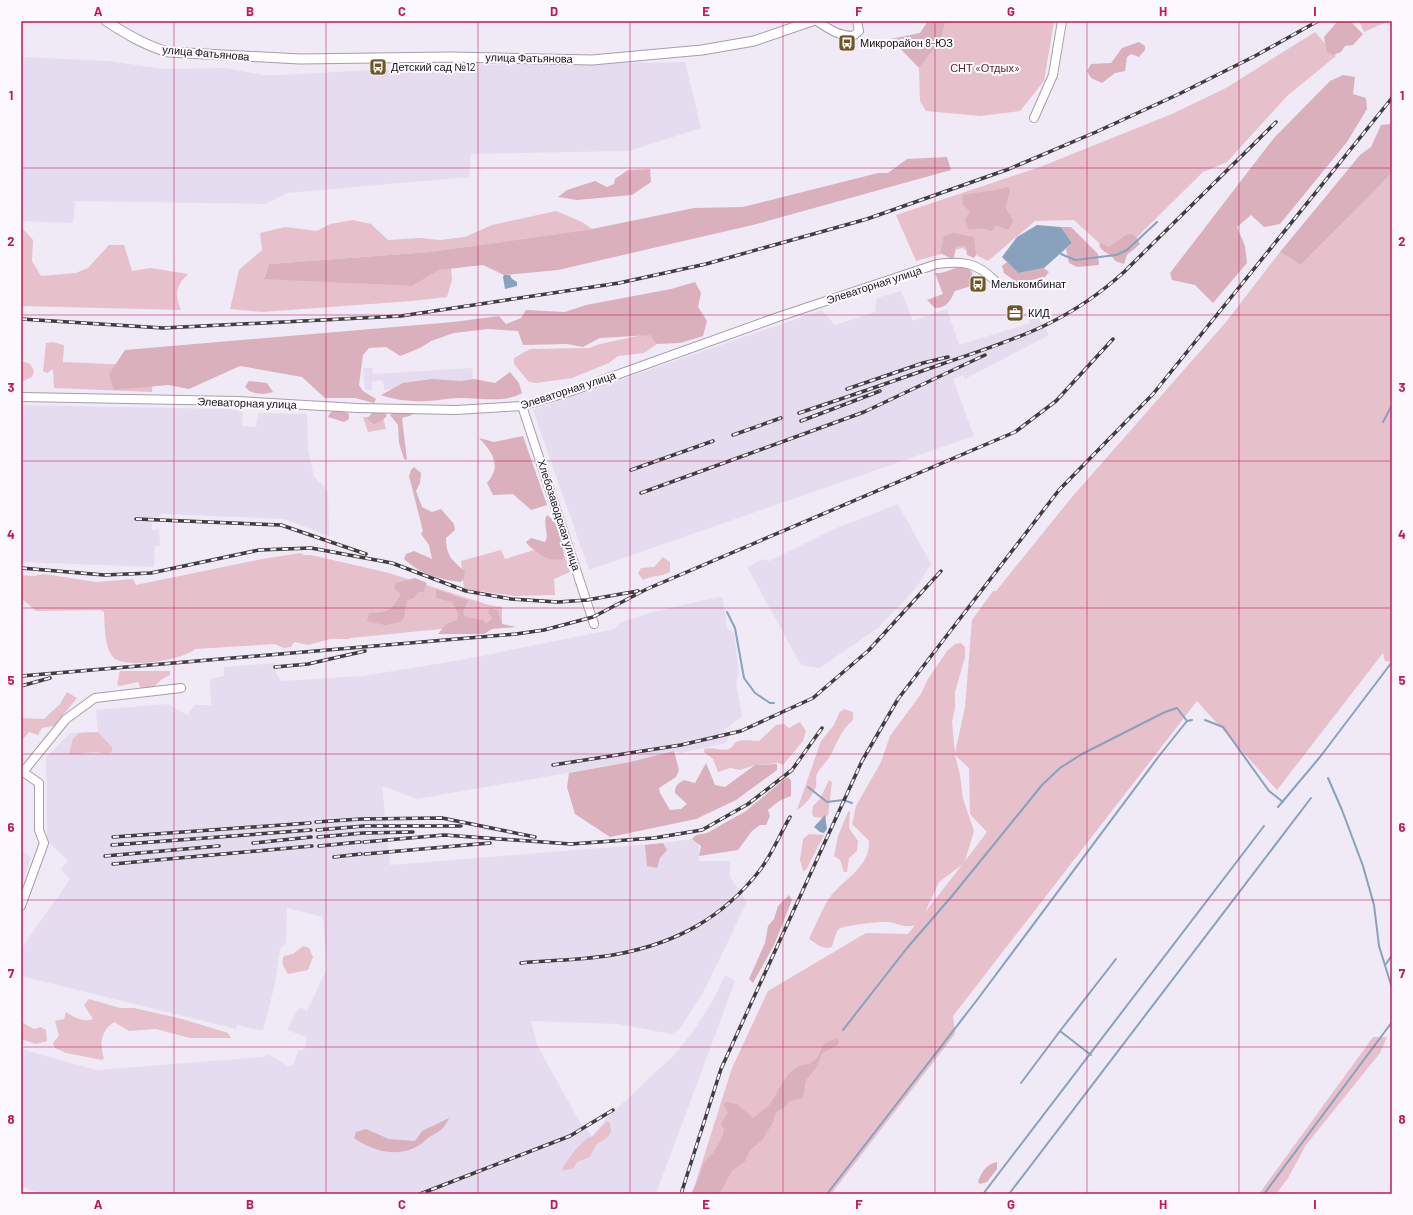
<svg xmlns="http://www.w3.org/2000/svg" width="1413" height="1215" font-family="Barlow,sans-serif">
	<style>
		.built { fill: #e5ddef }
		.green { fill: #e6c0ca; fill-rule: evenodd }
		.forest { fill: #d9b0bb }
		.water { fill: #88a1bd }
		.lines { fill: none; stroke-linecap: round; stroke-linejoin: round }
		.stream { stroke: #88a1bd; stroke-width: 2 }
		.minor-casing { stroke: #a49faa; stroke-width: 10 }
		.tertiary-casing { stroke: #a49faa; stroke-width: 11 }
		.minor { stroke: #fff; stroke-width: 8 }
		.tertiary { stroke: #fff; stroke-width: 9 }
		.rail-casing { stroke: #3f3c42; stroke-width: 3.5 }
		.rail { stroke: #fbf9fd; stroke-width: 2; stroke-dasharray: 6; stroke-linecap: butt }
		.grid { fill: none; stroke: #c2185b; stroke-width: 1; stroke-opacity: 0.55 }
		.labels { text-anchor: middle; stroke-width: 4; stroke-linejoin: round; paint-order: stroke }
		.poi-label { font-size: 11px; fill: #161418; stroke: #fbf9fd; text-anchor: start }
		.street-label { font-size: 11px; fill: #161418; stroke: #fbf9fd }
		.park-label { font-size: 11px; fill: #5c2739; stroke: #fbf9fd }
		.neatline { fill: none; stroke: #c2185b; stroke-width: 1.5 }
		.grid-label { font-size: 13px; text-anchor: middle; font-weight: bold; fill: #c2185b }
	</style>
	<rect width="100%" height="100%" fill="#efeaf6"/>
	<path class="built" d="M21,57L109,61L165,69L227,68L263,75H281L460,65L685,62L701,128L629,151L471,154L469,177L287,193L265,204L75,201L73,223L21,221Z
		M901,291L913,321L947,309L959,345L1030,323L1028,316L1039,318L1049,335L965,379L963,375L953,379L974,436L589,570L533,410L822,310L835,325L875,312L877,298Z
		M363,368H372L373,374L472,368L473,384L384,390L383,380L372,381V390H365Z
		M21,405L228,409L243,412L242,426L256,427L258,413L307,414L308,449L314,477L328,490L329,536L284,519L162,514L152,520V530L159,529L160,546H155L154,567L21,562Z
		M898,504L931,564L916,588L879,627L820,668L801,665L747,567L763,559L769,561L834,529Z
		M718,597L723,598L727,628L734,633L739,673L736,683L742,716L725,729L729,737L726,743L681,753L674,751L630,762L417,799L382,786L390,865L663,843L699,838V861H730V877L747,902L705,989L679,1030L671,1034L618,1024L531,1021L537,1045L578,1119L592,1136L608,1117L675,1054L694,1030L715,997L725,975L735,981L656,1194H44L21,1187V1049L96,1070L263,1057L268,1054L288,1066L293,1065L298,1051L305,1049L307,1037L287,1030L299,1007L307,1011L327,968L323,917L287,908L286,943L280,949L275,984L263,1031L237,1025L236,1029L21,976V949L70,879L61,869L68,860L47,841L46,757L70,733L98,732L96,710L168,704L187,715L195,705H211L210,679L224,676V667L275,663L276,673L281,681L363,676L466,659L615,629L619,623L653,612Z
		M21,849L31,858L21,886Z"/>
	<path class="green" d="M946,21H1054L1044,81L1020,111L980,116L926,111L920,101L919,68L940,41Z
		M1362,21H1389L1364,32L1360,23Z
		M1315,32L1336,56L1287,96L1227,162L1203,172L1121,253L1108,251L1074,220L1035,221L988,261L962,248L916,261L896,215L1040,167L1172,114L1226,88Z
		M1392,173V662L1385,661L1383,653L1277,790L1197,701L953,1016L955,1034L831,1194H692L732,1068L768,991L866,933L908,934L915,925C906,929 898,923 888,922C882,921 842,926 839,929C835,933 834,941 832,947C822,950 817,944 809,939C815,926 821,912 828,900C841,880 871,868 869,841L852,824L856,806L881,762L890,736L921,694L928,679L947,651L955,644L961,643L965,647V657L955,692V708L952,722L955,753L965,707L972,620L993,591H996L1072,497L1226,322L1280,252L1301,265ZM955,755L969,768L970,814L987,832L965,861L974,831L963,799L960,775ZM962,865L925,912L939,882Z
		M556,211L582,222L592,229L430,252L269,264L264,278L411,286L439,270L451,268L452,280L447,297L412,301L262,312L230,309L239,270L262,250L260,233L285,227L317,231L330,224L353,220L371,224L388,240L420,238L440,240L465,237L492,225Z
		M21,227L33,240L32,261L41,276L76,273L88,268L109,245H124L132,271L151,268L188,274C176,286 174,294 181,310L21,306Z
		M656,332L657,344L644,353L618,356L609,363L572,378L536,383L529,382L514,364V358L530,349L589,348L600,344Z
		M52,342L64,345L63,362L153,366L152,392L54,388L53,369L47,373L43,371L46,343Z
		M22,361L30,364L34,371L32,377L23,381L21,380Z
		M363,417H383L386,429L368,432Z
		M560,542L570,572L554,579L555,595L515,596L464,589L461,561L501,550L505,559Z
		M301,553L304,555H311L389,573L489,605L502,607V626H471L350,638L349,639H330L308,645L294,642L291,647L284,648L275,644L195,649C184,660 123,670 113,657C104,647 105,625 104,612L100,610L36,611L21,598V575L34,576L44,574L96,582L133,579L136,585L262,559Z
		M663,557L670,562V572C661,577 653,575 643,580L638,573L641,568L654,567Z
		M120,671H170V675L162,679L149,691L140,687L138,682L120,686L117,685Z
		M67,692L77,698L54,726L42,728L38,735L29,732L21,742V718L44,719L60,704Z
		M844,709L853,712V720C840,731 838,742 830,756C827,762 820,767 817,774C815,778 817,782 816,786C813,796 805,805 797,810L821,741L834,725L839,713Z
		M800,722L806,731L803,741L783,765L778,763L755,765L740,770L730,768L718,772L713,759L704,752V749C713,746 721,752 729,749C732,748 734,744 736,742C742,739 753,741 759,741L776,725L784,724L789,728Z
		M98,732L112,747V752C106,755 102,752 96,752C87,752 78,755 69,754L73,739L79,733Z
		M829,780L832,782L828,815L825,818L814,817L812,814L813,806L820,799Z
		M850,811L849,828L858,841L857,851L849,858L847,872H844L840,860L834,856L838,836L848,812Z
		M809,834L824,835L806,870L803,871L800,860L803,839Z
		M303,946L309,948L313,957L308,970L288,974C285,968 280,963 284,956L293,954Z
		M89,999L120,1008H134L182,1019L228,1033L231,1038H190L156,1029L129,1031L114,1022C101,1030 99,1045 104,1058L102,1060L66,1053L55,1048L53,1043L59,1036L55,1021L64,1019L66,1012C74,1017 84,1023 93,1019L84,1005Z
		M21,1022L34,1029L41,1027L46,1030L47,1041L36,1044L21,1039Z
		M1373,1037H1387L1380,1053L1306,1145L1288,1178L1276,1194H1259Z
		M607,1121L610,1123L611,1132L608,1137L596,1145L590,1157L577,1162L574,1168L562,1171L564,1165L576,1149L587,1138L592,1137Z"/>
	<path class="forest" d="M928,21H946L940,41L919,68L891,39L920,33Z
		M1338,21H1350L1363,34L1353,45L1345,46L1341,52L1333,55L1327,52L1324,37Z
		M1139,42L1145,46V50L1139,57L1131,54L1127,57L1125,71L1115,73L1102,83L1091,78L1087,71L1091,64L1111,63L1122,48Z
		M1343,75L1355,77L1353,94L1366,98L1367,109L1347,142L1280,224L1264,227L1251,215L1237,227L1245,246L1247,263L1213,303L1195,285L1172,280L1170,273L1274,138L1330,81Z
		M1392,124V173L1301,265L1280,252L1360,155L1371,147L1381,125Z
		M947,157L951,170L757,224L558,270L504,275L483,265L439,270L412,286L264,279L269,264L430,252L592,229L694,208L743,207L878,173H888L907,159Z
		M650,169L651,182L632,195L577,200L558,197L567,190L595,181L607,187L614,184L615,179L628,170Z
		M1009,187C1011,194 1006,200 1006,206C1007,217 1019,216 1008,230L996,225L992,231L982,228L969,230L965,220L970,212L962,203L963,195C979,192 994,191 1009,187Z
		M1061,227H1071L1098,254L1099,265L1077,267L1069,263L1066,249L1072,243Z
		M953,233L974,237L976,255L974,258L967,255L966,246H956L954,257L952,259L940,253L944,236Z
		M1132,234L1136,237L1140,244L1127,255L1124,264L1115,261C1112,254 1102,253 1099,245L1101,243L1109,247L1126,235Z
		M1007,262L1018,273L1044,268L1049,272L1045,277L1018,283L1004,273L1002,266Z
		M962,267H966L972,272L971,286L955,291C950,301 947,308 935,308L927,300L943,294L935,273C944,274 952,268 962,267Z
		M695,282L701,293L698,307L707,321L703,336L680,343L657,344L650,335L600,338L583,347L567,344L523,345L518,331L488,329L454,333L431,341L420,348L400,356L386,347L369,348L363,355L359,385L363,391L376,399L374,403L355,398H325L302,377L240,366L189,389L168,385L114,390L109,374L125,350L453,322L499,316L506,324L521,318L526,310L565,312L586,305L671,289Z
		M510,372L519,383L522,393C503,404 479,397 458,398C448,398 437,401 427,401C412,402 395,400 381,395L403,383L432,379L461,381L474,379L495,383Z
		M249,381L267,383L273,392C263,395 252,395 245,387Z
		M337,408L349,414V419L344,422L328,417L330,413Z
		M410,409L412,415L402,418L407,460L404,459L399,443L398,425L390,415L396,410Z
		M383,411L387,416L381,421L374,424L367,419L373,412Z
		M523,436L547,505L531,510L513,494L493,495L487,483C502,466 493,453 479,438L494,442Z
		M414,467L421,473L420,483L416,491L422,507L432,512L441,509L454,524L455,530L446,538C446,555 452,561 465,571L464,578L461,582C438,579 422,575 404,559L406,554L414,551L432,559L429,545L421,534L423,531L409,476L411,470Z
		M547,515C559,523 565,545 563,559C558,559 553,560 549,559C545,558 527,546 526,542L531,538L545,542C550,534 542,523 547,515Z
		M415,578L427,583L423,592H418L414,598L407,600L404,618L400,622L385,625L367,621L369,613C388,613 392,610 401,594L394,589L396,583Z
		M436,590C448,592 457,598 468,600L463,613L465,617L483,620L486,624L493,618L488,613L490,608L498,611L502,624L516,627L492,629L484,634H438L446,624L457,620L458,614L452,602L436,598Z
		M674,751L679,770L676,777L659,788L660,793L670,810L681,809L687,804L675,793C675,786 677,784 684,780L695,783L706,763L715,785L725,787L755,765L777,764V770L736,800L696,819L610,837L575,814L567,787L569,773L630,762Z
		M787,777L791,780V796L779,801L768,810L770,816L766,825H760L752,831L738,850L699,856L701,846L692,839L696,835L707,833L746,811Z
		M663,843L667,850L660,858L657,868L647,866L645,845Z
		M789,895L792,900L774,945L753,983L749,979L765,943L768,926L774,919L778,906Z
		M837,1038L839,1041L838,1045L822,1053L817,1066L806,1080L803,1098L789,1101L784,1108L776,1112L773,1122L762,1140L751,1149L745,1161L732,1171L719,1194H691L699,1178L704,1162L713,1153L722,1138L724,1130L721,1123L728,1113L724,1105L725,1102L737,1104L753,1118C758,1114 765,1109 770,1104C781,1089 787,1064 810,1064L817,1058L825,1043Z
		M449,1118C443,1131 439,1131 428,1138C424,1141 422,1144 418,1146C398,1158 372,1151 354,1138L356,1132L366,1129L389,1139L415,1141L422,1131Z
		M997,1162V1169L987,1182L980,1184L978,1182C981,1172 987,1164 997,1162Z"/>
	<path class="water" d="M1037,225L1061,227L1072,243L1044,268L1018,273L1002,257L1017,237Z
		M504,275H510L512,279L517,282V286L505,289L503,277Z
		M825,815L827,829L824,833L820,832L814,827Z"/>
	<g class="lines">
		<path class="stream" d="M1061,254L1075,260L1116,255L1127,250L1157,222
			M1383,422L1392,405
			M727,612L735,628L744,678L755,693L770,703H774
			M1205,720L1223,727L1269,791L1283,802
			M1328,778L1342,810L1363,866L1374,905L1379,946L1392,988
			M808,787L827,802L843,800L852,803
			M1278,807L1320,757L1392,662
			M1386,964L1392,955
			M843,1030L907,948L952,896L1042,785L1060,768L1082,754L1165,712L1177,708L1187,721
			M1060,1031L1116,959
			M1021,1083L1060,1031L1091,1055
			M827,1194L977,1000L1159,756L1187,721L1192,720
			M983,1194L1264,826
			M1009,1194L1311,798
			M1264,1194L1392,1022"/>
		<g class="minor-casing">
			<path id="minor" d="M817,21C829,29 838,36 853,36L859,31L857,21
				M1034,118L1053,75L1062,21
				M21,397L237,401L357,408L456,410L522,406L569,392L775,318L937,264C962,261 977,262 995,281
				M522,406L594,624
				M21,906L44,843L39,830V783L23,772L66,719L95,698L181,688"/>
		</g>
		<g class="tertiary-casing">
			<path id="tertiary" d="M106,21C126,34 146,46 168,52L300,59L450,57L592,60L702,50L754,41L812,21"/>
		</g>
		<use href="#minor" class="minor"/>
		<use href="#tertiary" class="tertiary"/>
		<g class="rail-casing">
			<path id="rail" d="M21,319L163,328L401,316L619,283L706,264L867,219L1009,169L1096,132L1179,94L1255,56L1318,21
				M847,389L923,363L948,357
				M799,413C847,397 894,381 942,364C1013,340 1067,324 1124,272L1276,122
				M801,421L880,391
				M733,435L781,418
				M631,470L713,441
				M641,493L864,412L985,355
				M136,519L281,525L366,554
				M21,568L104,575L151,573L259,550L311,548L392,563L466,591L511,599L558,602L587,600L638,591
				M275,667L308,664L365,651
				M21,676L516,634L544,630L593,617L647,589L1015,432L1056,401L1113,339
				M21,686L50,678
				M553,765L681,745L741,731L813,698L869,650L941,571
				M316,822L361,819L442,818L535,837
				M317,830L364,826H461
				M113,837L310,823
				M318,837L363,833L413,832
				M364,842L444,835L571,844L654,838L702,830L748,804L792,770L822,728
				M253,843L311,837
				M112,845L311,830
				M319,846L360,842
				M365,854L490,843
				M105,856L219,846
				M334,857L361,854
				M113,864L312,846
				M521,963C552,960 588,960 618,954C676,943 723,918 760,870C772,854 780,834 790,817
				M420,1194L570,1136L613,1110
				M681,1194L721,1069L862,761L898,699L1059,490L1153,394L1392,98"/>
		</g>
		<use href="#rail" class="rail"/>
	</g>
	<path class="grid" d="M174,21V1194M326,21V1194M478,21V1194M630,21V1194M783,21V1194M935,21V1194M1087,21V1194M1239,21V1194M21,168H1392M21,315H1392M21,461H1392M21,608H1392M21,754H1392M21,900H1392M21,1047H1392"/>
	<defs>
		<g id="bus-square" transform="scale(0.9)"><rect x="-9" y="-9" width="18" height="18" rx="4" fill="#6e5626" stroke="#fbf9fd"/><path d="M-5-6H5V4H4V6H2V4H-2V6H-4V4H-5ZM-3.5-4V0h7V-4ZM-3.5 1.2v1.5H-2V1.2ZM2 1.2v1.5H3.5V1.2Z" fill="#fff"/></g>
		<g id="office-square" transform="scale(0.9)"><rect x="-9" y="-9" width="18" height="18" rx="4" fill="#6e5626" stroke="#fbf9fd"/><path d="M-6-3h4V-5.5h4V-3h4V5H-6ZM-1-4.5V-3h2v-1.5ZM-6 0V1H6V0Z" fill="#fff"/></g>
	</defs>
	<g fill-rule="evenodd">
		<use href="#bus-square" x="847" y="43"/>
		<use href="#bus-square" x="378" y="67"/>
		<use href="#bus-square" x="978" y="284"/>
		<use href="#office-square" x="1015" y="313"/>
	</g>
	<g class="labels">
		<g class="poi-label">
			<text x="860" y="47">Микрорайон 8-ЮЗ</text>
			<text x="391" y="71">Детский сад №12</text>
			<text x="991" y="288">Мелькомбинат</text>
			<text x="1028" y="317">КИД</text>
		</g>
		<g class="street-label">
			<text transform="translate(206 53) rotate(5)" y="4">улица Фатьянова</text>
			<text transform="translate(529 58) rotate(1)" y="4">улица Фатьянова</text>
			<text transform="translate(874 285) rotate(-18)" y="4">Элеваторная улица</text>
			<text transform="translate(568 390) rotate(-18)" y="4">Элеваторная улица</text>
			<text transform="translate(247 403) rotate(2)" y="4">Элеваторная улица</text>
			<text transform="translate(559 515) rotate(72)" y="4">Хлебозаводская улица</text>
		</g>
		<g class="park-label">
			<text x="985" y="72">СНТ «Отдых»</text>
		</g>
	</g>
	<rect width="1413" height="1215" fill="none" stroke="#fbf9fd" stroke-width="44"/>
	<rect x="22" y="22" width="1369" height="1171" class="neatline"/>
	<g class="grid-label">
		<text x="98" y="16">A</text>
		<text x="250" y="16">B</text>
		<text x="402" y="16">C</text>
		<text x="554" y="16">D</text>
		<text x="706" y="16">E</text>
		<text x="859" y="16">F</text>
		<text x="1011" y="16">G</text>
		<text x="1163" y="16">H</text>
		<text x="1315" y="16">I</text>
		<text x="11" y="100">1</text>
		<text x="1402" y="100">1</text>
		<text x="11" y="246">2</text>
		<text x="1402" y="246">2</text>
		<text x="11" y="392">3</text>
		<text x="1402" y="392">3</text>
		<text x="11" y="539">4</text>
		<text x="1402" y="539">4</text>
		<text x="11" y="685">5</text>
		<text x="1402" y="685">5</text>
		<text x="11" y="832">6</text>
		<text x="1402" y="832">6</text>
		<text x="11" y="978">7</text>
		<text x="1402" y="978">7</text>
		<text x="11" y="1124">8</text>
		<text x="1402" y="1124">8</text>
		<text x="98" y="1209">A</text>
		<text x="250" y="1209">B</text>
		<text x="402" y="1209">C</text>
		<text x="554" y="1209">D</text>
		<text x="706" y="1209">E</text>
		<text x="859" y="1209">F</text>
		<text x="1011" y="1209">G</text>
		<text x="1163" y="1209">H</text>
		<text x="1315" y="1209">I</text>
	</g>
</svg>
